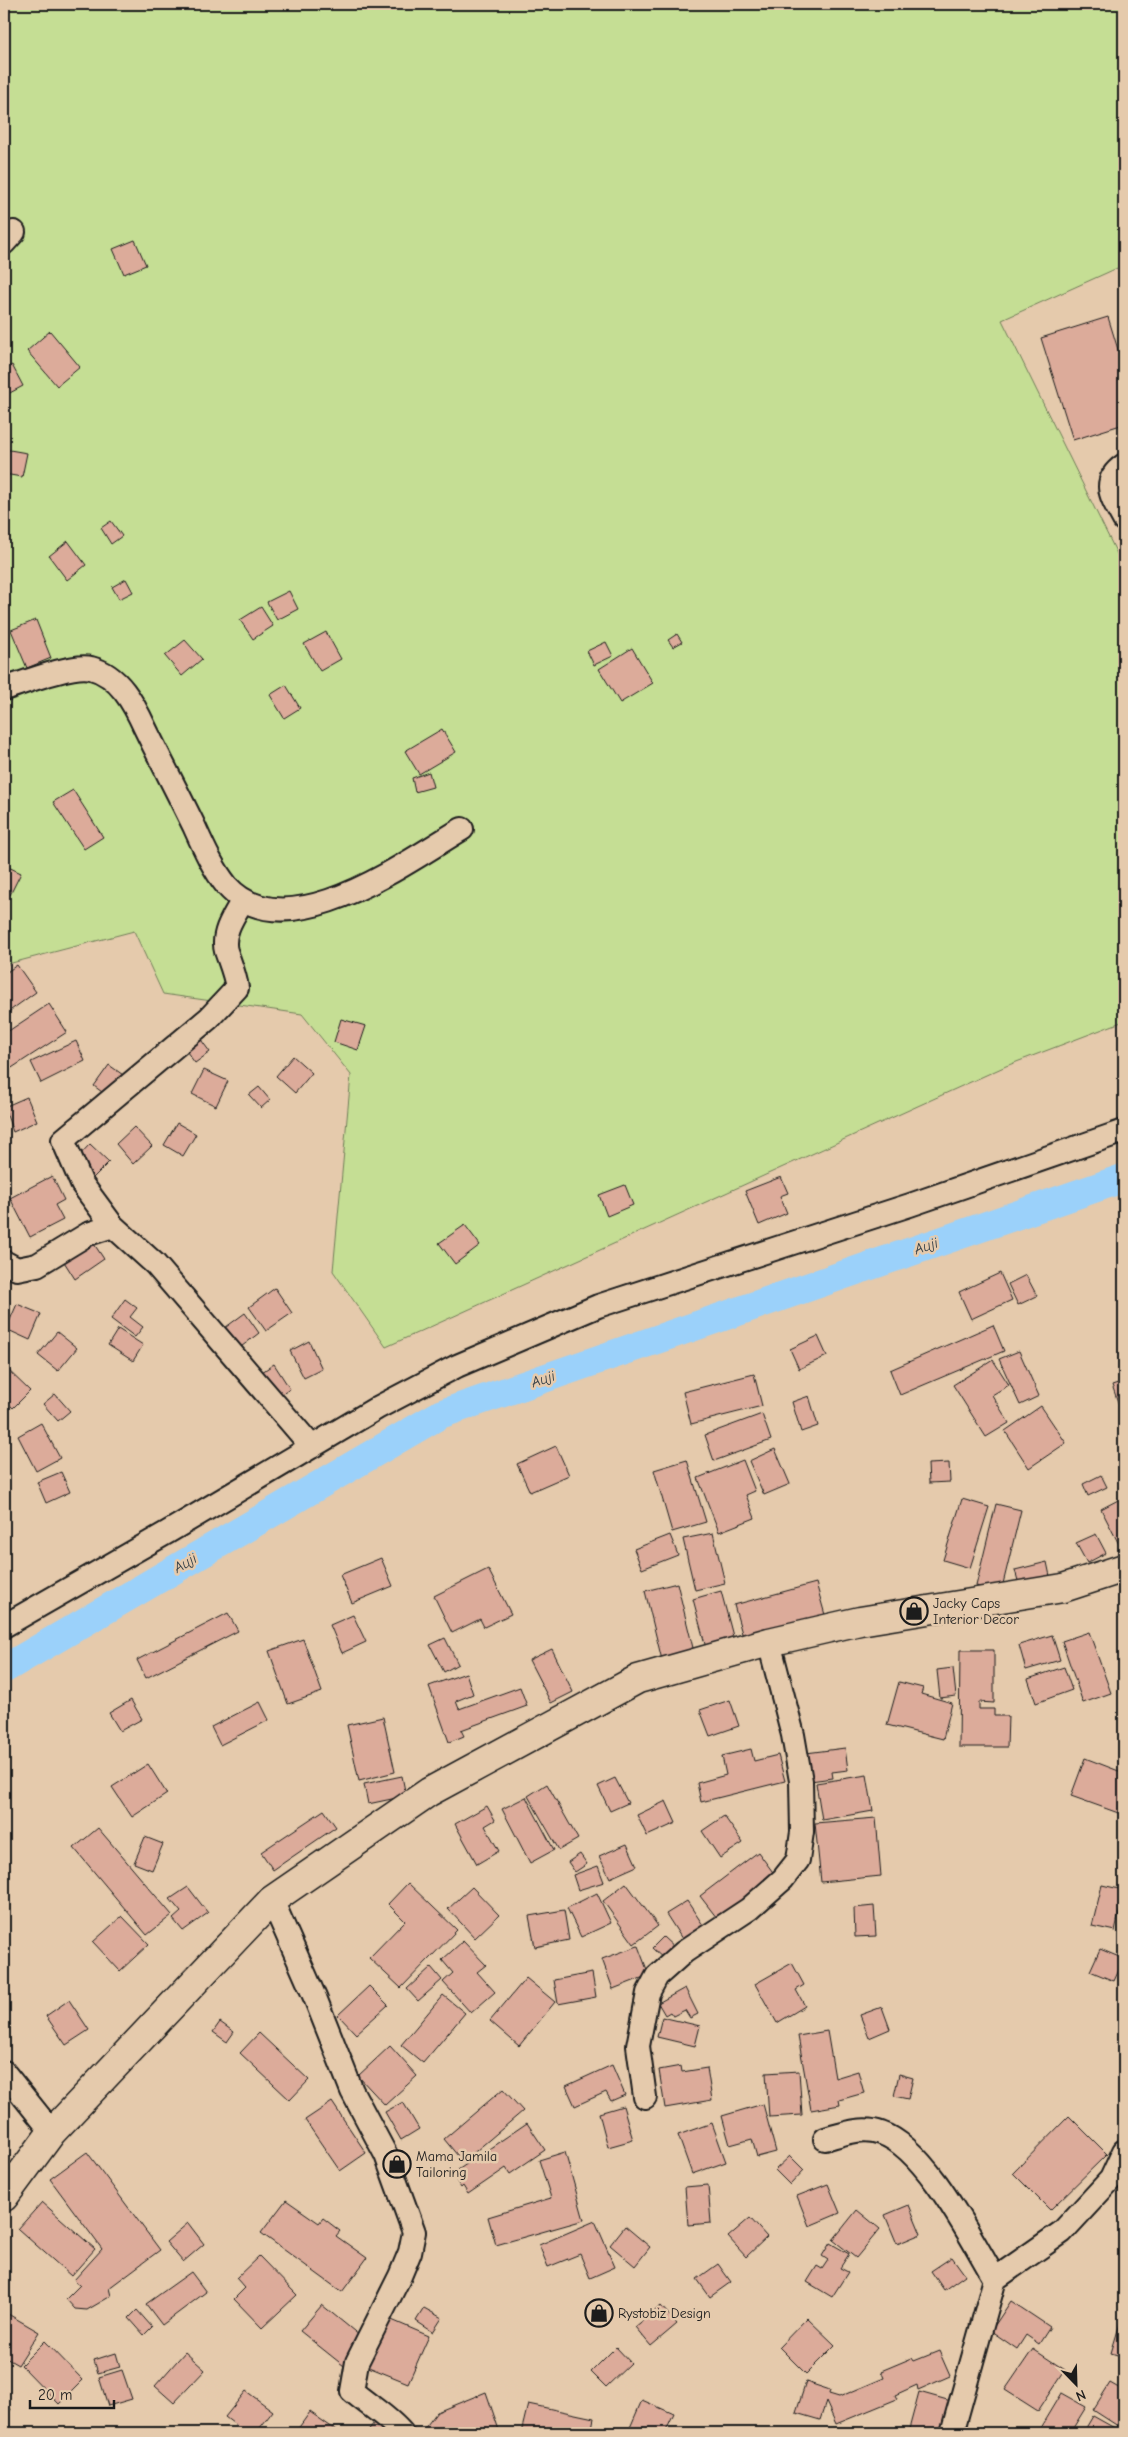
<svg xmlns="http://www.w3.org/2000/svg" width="1128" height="2437" font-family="'Comic Neue',sans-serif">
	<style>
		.green { fill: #c5de94; stroke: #707d58 }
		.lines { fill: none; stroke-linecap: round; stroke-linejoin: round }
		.canal { stroke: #9bd1fa; stroke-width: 29 }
		.building { fill: #dcab9a; stroke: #1c1c1c }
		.minor-casing { stroke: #1c1c1c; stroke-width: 26 }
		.tertiary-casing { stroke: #1c1c1c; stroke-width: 31 }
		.minor { stroke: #e5caac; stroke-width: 22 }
		.tertiary { stroke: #e5caac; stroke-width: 28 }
		.labels { text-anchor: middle; stroke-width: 5; stroke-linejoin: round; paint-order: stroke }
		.poi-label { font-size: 14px; fill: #1c1c1c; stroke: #e5caac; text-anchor: start }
		.water-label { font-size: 15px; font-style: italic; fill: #354048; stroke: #e5caac }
	</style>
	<rect width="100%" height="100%" fill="#e5caac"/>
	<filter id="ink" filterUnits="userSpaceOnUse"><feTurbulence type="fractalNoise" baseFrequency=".02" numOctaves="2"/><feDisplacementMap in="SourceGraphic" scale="10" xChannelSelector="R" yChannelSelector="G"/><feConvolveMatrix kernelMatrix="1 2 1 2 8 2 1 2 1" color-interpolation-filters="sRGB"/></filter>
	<g filter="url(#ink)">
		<path class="green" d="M4,4H1124V265L1002,320L1124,568V1021L1006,1066L386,1347L333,1271L351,1075L302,1014L163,994L134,931L4,965Z"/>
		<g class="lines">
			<path class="canal" d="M4,1669L441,1414L1124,1178"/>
		</g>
		<path class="building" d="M135,240L146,265L124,274L113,249Z
			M1108,317L1124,369V424L1073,440L1041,338Z
			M50,331L80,367L57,386L27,351Z
			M12,365L23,386L4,396V369Z
			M4,449L27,453L22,477L4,474Z
			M111,521L122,536L111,544L101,528Z
			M68,541L86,565L67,580L49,556Z
			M126,579L133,592L119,599L112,587Z
			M289,591L298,609L277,620L267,602Z
			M261,607L273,626L253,639L240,620Z
			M36,620L51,658L27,668L11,630Z
			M326,632L341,659L320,671L304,644Z
			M677,634L682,642L673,647L668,640Z
			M185,640L202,659L182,676L165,656Z
			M606,642L613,656L594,665L587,651Z
			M632,648L653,683L620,703L599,669Z
			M286,685L300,708L284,718L270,695Z
			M442,729L456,752L419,774L405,751Z
			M429,772L433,787L415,792L412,778Z
			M73,790L103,837L84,849L53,802Z
			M4,865L21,873L10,895L4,892Z
			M17,965L36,992L4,1015V974Z
			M49,1004L67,1032L4,1073V1034Z
			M341,1019L366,1026L358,1050L334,1042Z
			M199,1037L210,1052L195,1063L184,1048Z
			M76,1041L85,1061L41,1083L31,1062Z
			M293,1056L312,1073L295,1093L276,1076Z
			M109,1065L126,1077L110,1098L94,1086Z
			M204,1070L228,1081L216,1106L192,1094Z
			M259,1087L270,1100L261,1108L249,1095Z
			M27,1097L37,1121L13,1132L4,1107Z
			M177,1123L196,1134L183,1156L164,1145Z
			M134,1127L152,1146L133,1164L116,1144Z
			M90,1144L109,1162L92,1179L74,1161Z
			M52,1176L64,1200L55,1205L63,1220L30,1237L10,1198Z
			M781,1177L788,1193L780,1196L787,1213L759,1225L745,1191Z
			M625,1185L633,1205L607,1216L599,1195Z
			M465,1225L480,1245L455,1264L439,1243Z
			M90,1238L104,1259L75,1279L61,1257Z
			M1000,1273L1012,1300L971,1319L959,1292Z
			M1026,1275L1037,1296L1018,1305L1008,1284Z
			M275,1288L292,1313L266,1331L249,1307Z
			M125,1299L137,1308L130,1317L143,1327L135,1337L111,1319Z
			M17,1304L41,1314L30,1340L6,1329Z
			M245,1313L259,1333L237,1350L222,1330Z
			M993,1325L1004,1351L900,1395L890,1370Z
			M118,1329L143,1345L133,1361L108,1345Z
			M57,1332L77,1348L58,1371L38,1355Z
			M818,1336L827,1356L799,1369L790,1349Z
			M309,1341L322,1369L304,1378L290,1351Z
			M1019,1351L1039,1396L1020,1405L999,1359Z
			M993,1360L1009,1385L992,1395L1009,1423L986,1437L953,1385Z
			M274,1364L290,1389L273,1400L256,1376Z
			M5,1367L30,1391L13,1408L4,1399Z
			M754,1374L762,1406L691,1424L683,1392Z
			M1124,1381V1404L1119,1405L1112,1385Z
			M55,1394L70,1411L58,1421L43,1404Z
			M809,1396L818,1426L801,1432L792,1402Z
			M1041,1406L1066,1443L1029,1468L1005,1431Z
			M762,1414L771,1440L714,1461L705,1435Z
			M41,1423L60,1458L36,1471L18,1436Z
			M556,1446L569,1475L530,1492L517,1464Z
			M775,1449L790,1484L764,1495L749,1461Z
			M687,1460L706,1522L672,1532L654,1470Z
			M743,1460L755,1491L746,1495L755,1518L719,1532L698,1478Z
			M949,1463L950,1482L929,1483L928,1464Z
			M61,1472L70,1492L46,1503L37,1482Z
			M1101,1475L1107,1487L1088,1496L1083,1484Z
			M1124,1497V1554L1101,1509Z
			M962,1499L989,1507L970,1568L943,1560Z
			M996,1504L1021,1510L1001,1592L976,1586Z
			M713,1533L725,1583L695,1590L683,1539Z
			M1096,1534L1106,1553L1087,1563L1076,1543Z
			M670,1535L678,1555L642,1569L634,1549Z
			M381,1558L393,1586L352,1603L340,1575Z
			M1047,1562L1051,1581L1020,1588L1015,1570Z
			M488,1569L511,1614L484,1627L480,1619L452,1633L434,1596Z
			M677,1583L694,1652L662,1660L645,1591Z
			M816,1583L825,1615L743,1637L734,1605Z
			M721,1591L734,1640L706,1648L693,1599Z
			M228,1613L238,1631L146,1678L137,1660Z
			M353,1615L366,1642L342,1653L330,1625Z
			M1089,1632L1111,1693L1083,1703L1062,1641Z
			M1052,1635L1060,1660L1026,1670L1019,1645Z
			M445,1638L458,1664L444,1672L430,1645Z
			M303,1639L322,1692L288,1704L269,1651Z
			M552,1649L573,1692L551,1703L529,1660Z
			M960,1650H994V1703L979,1702V1709H994V1716H1008L1007,1747H959Z
			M1064,1667L1072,1690L1036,1703L1028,1679Z
			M953,1668L956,1696L940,1698L937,1670Z
			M466,1673L473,1694L456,1701L459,1709L520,1687L527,1706L461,1730L464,1736L449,1742L429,1686Z
			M899,1682L923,1688L921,1694L952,1703L943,1739L887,1725Z
			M131,1700L142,1719L120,1731L109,1713Z
			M730,1700L739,1726L710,1736L700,1710Z
			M260,1702L269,1720L220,1745L211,1727Z
			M383,1717L395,1772L359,1781L347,1725Z
			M845,1748L848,1770L832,1772L833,1778L810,1781L806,1753Z
			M751,1749L754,1761L778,1755L785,1781L701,1802L697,1783L726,1775L722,1756Z
			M1085,1758L1124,1773V1815L1071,1796Z
			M148,1764L167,1794L132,1817L112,1787Z
			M867,1775L873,1811L822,1820L816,1783Z
			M402,1776L406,1796L368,1804L364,1784Z
			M615,1778L628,1803L610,1811L598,1786Z
			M547,1784L578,1839L559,1850L528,1796Z
			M526,1797L554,1850L530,1863L502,1809Z
			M666,1801L676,1823L647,1836L637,1815Z
			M487,1806L495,1820L485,1826L499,1851L477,1864L455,1824Z
			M324,1810L336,1827L273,1870L261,1852Z
			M724,1816L743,1843L720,1858L702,1831Z
			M876,1818L881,1876L821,1882L815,1823Z
			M98,1828L172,1915L147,1935L74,1848Z
			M145,1837L163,1844L152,1870L134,1863Z
			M627,1844L637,1866L610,1878L599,1856Z
			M758,1852L778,1879L720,1922L700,1896Z
			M580,1854L587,1864L575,1872L568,1862Z
			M598,1866L604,1882L578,1890L573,1875Z
			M408,1883L457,1930L401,1988L369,1958L405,1921L388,1904Z
			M626,1883L658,1926L634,1944L603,1901Z
			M1102,1885L1124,1890L1115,1931L1092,1926Z
			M188,1887L208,1913L183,1931L173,1919L181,1912L170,1899Z
			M472,1887L499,1915L475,1938L448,1909Z
			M597,1893L611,1923L581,1937L567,1908Z
			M687,1901L705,1928L684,1942L666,1914Z
			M874,1906L876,1936L855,1937L854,1908Z
			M564,1910L569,1940L535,1947L529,1916Z
			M122,1916L149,1944L120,1971L93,1942Z
			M663,1937L677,1950L666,1961L652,1948Z
			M463,1941L486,1965L477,1972L495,1992L471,2013L443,1982L453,1973L442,1960Z
			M638,1946L649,1975L613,1989L602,1959Z
			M1100,1949L1124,1959L1114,1981L1090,1971Z
			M792,1963L804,1985L796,1990L805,2006L777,2023L755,1984Z
			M431,1967L442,1980L418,2001L407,1989Z
			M592,1973L596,1997L558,2004L554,1980Z
			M526,1978L555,2002L519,2046L490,2021Z
			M369,1986L388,2005L356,2034L338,2015Z
			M685,1988L698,2014L690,2018L685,2010L673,2016L670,2012L665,2015L658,2003Z
			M443,1995L465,2013L423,2063L401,2045Z
			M69,2000L89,2030L66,2045L46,2016Z
			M882,2007L890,2029L869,2038L860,2015Z
			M662,2017L700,2026L695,2046L657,2037Z
			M220,2022L234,2032L227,2042L213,2032Z
			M827,2031L835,2078L858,2071L864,2093L839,2100L840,2105L811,2110L798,2036Z
			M259,2033L309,2080L290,2100L240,2053Z
			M390,2046L417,2076L385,2105L358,2076Z
			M612,2065L625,2095L611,2101L606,2092L575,2106L566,2086Z
			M681,2066L682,2072L707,2068L712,2100L665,2108L659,2070Z
			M799,2071L802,2115L769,2117L766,2073Z
			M899,2074L913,2078L908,2099L894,2096Z
			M503,2089L523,2111L463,2162L444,2139Z
			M332,2102L366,2153L340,2171L305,2120Z
			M403,2102L419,2129L401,2140L385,2112Z
			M763,2104L776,2152L757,2157L752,2139L730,2145L722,2116Z
			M623,2106L633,2140L608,2147L599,2113Z
			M1069,2116L1107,2154L1050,2210L1013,2173Z
			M527,2123L545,2150L510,2174L506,2168L468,2194L463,2186L461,2188L452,2174Z
			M712,2123L726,2162L692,2174L678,2135Z
			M87,2152L160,2250L109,2288L111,2296L87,2310L75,2309L66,2299L80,2285L74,2280L102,2249L50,2179Z
			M565,2152L584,2220L496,2245L488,2217L551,2198L539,2160Z
			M790,2156L804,2170L790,2185L775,2170Z
			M828,2184L840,2213L809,2226L797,2196Z
			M708,2185L711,2223L688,2225L685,2187Z
			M286,2200L319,2223L323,2218L340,2231L336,2236L367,2258L342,2292L261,2233Z
			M42,2202L95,2249L71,2276L18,2229Z
			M909,2205L921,2234L897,2244L885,2215Z
			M857,2210L880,2229L856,2258L833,2240Z
			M750,2218L767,2237L746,2257L728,2237Z
			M595,2221L615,2267L590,2278L580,2254L548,2267L539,2245Z
			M188,2223L204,2244L183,2262L166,2242Z
			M625,2226L650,2247L635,2266L610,2245Z
			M830,2243L849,2254L840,2268L848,2272L832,2297L807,2282L817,2266L822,2269L828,2260L822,2256Z
			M259,2256L297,2295L262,2328L234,2299L245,2288L236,2278Z
			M952,2257L965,2275L944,2290L931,2271Z
			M718,2264L731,2282L710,2297L697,2279Z
			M191,2272L206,2292L162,2325L146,2304Z
			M1011,2301L1050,2327L1039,2344L1026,2335L1017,2349L991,2331Z
			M322,2305L365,2340L344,2366L300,2331Z
			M661,2306L677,2324L651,2346L635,2327Z
			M424,2308L442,2318L433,2332L416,2321Z
			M137,2310L152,2327L144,2335L129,2318Z
			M8,2314L39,2332L18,2365L4,2357V2321Z
			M387,2318L429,2336L408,2383L366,2366Z
			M807,2318L835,2345L806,2374L779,2347Z
			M1121,2320H1124V2357L1111,2353Z
			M45,2341L83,2380L59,2404L21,2365Z
			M616,2347L631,2363L606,2387L591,2372Z
			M1033,2349L1065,2370L1038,2411L1005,2390Z
			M939,2351L950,2376L918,2390L917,2385L895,2395L897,2399L836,2424L826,2402L820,2420L796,2413L806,2382L830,2390L829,2394L839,2397L884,2378L881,2371L912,2358L914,2361Z
			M185,2352L205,2370L174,2403L155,2386Z
			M116,2353L120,2367L98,2373L94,2360Z
			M122,2370L132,2399L108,2406L99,2377Z
			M1110,2383L1124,2391V2423L1121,2428L1093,2410Z
			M246,2391L273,2411L256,2433H246L225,2417Z
			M486,2392L500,2433H421L437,2412Z
			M919,2392L951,2401L942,2433H908Z
			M1061,2393L1086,2407L1070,2433H1037Z
			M642,2400L674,2414L665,2433H636L629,2430Z
			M4,2404L11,2409L4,2421Z
			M528,2404L594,2418L591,2433H521Z
			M310,2412L340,2433H295Z
			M1093,2416L1118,2430L1116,2433H1083Z
			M374,2423L388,2433H366Z"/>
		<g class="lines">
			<g class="minor-casing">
				<path id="minor" d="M4,243L14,232
					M1124,465C1099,482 1113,499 1124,520
					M4,689C23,683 73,663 91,668C119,675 134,704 145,728C161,761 178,793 194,826C203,846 213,869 227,886C285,952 406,862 462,829
					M243,900C235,914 221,933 226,951C230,963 235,974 237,988L209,1018L63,1140L82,1184L113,1226L155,1264L312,1447
					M4,1262L17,1269L37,1265L88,1234L113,1226
					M4,1626L168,1532L377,1408L457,1366L598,1306L910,1205L1124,1131
					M272,1900L316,2000L352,2091L386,2155L414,2232L410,2252L400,2276L357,2362L352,2391C368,2405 389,2417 402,2433
					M4,2072L52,2132
					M645,2097L638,2046L648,1993L657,1976L684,1952L749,1909L783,1879L798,1860L802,1832L801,1781L793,1735L769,1642
					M825,2139C843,2134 862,2126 881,2133C926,2148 971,2239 995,2279
					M952,2433L995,2279L1062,2232L1111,2179L1124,2151"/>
			</g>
			<g class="tertiary-casing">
				<path id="tertiary" d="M4,2197L52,2132L272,1900L429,1792L638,1679L769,1642L860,1621L1063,1588L1124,1568"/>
			</g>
			<use href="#minor" class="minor"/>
			<use href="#tertiary" class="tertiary"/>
		</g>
	</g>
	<defs>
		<g id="shop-ring" transform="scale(1.4375)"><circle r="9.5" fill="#e5caac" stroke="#1c1c1c" stroke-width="1.5"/><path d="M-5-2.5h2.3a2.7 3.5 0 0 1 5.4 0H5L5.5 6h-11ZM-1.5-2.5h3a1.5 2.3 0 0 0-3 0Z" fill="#1c1c1c"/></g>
	</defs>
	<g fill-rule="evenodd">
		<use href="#shop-ring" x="914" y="1611"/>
		<use href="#shop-ring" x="397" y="2164"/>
		<use href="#shop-ring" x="599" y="2313"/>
	</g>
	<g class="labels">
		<g class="poi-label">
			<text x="933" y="1608">Jacky Caps<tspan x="933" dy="16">Interior Decor</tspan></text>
			<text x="416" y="2161">Mama Jamila<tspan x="416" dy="16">Tailoring</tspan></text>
			<text x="618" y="2318">Rystobiz Design</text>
		</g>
		<g class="water-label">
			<text transform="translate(926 1246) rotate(-19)" y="5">Auji</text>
			<text transform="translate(543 1379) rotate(-19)" y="5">Auji</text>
			<text transform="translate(185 1563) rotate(-30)" y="5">Auji</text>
		</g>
	</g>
	<rect width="1128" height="2437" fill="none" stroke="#e5caac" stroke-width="20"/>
	<rect x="10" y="10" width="1108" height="2417" fill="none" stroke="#1c1c1c" stroke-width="2" filter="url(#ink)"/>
	<g transform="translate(1076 2384) rotate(157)" stroke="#e5caac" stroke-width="4" paint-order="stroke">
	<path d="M0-4L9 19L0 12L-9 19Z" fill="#1c1c1c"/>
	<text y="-8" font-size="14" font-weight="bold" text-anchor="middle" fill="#1c1c1c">N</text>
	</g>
	<path d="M30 2400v8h84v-8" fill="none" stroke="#1c1c1c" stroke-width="2.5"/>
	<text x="38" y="2400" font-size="15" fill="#1c1c1c" stroke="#e5caac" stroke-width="4" paint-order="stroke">20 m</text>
</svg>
